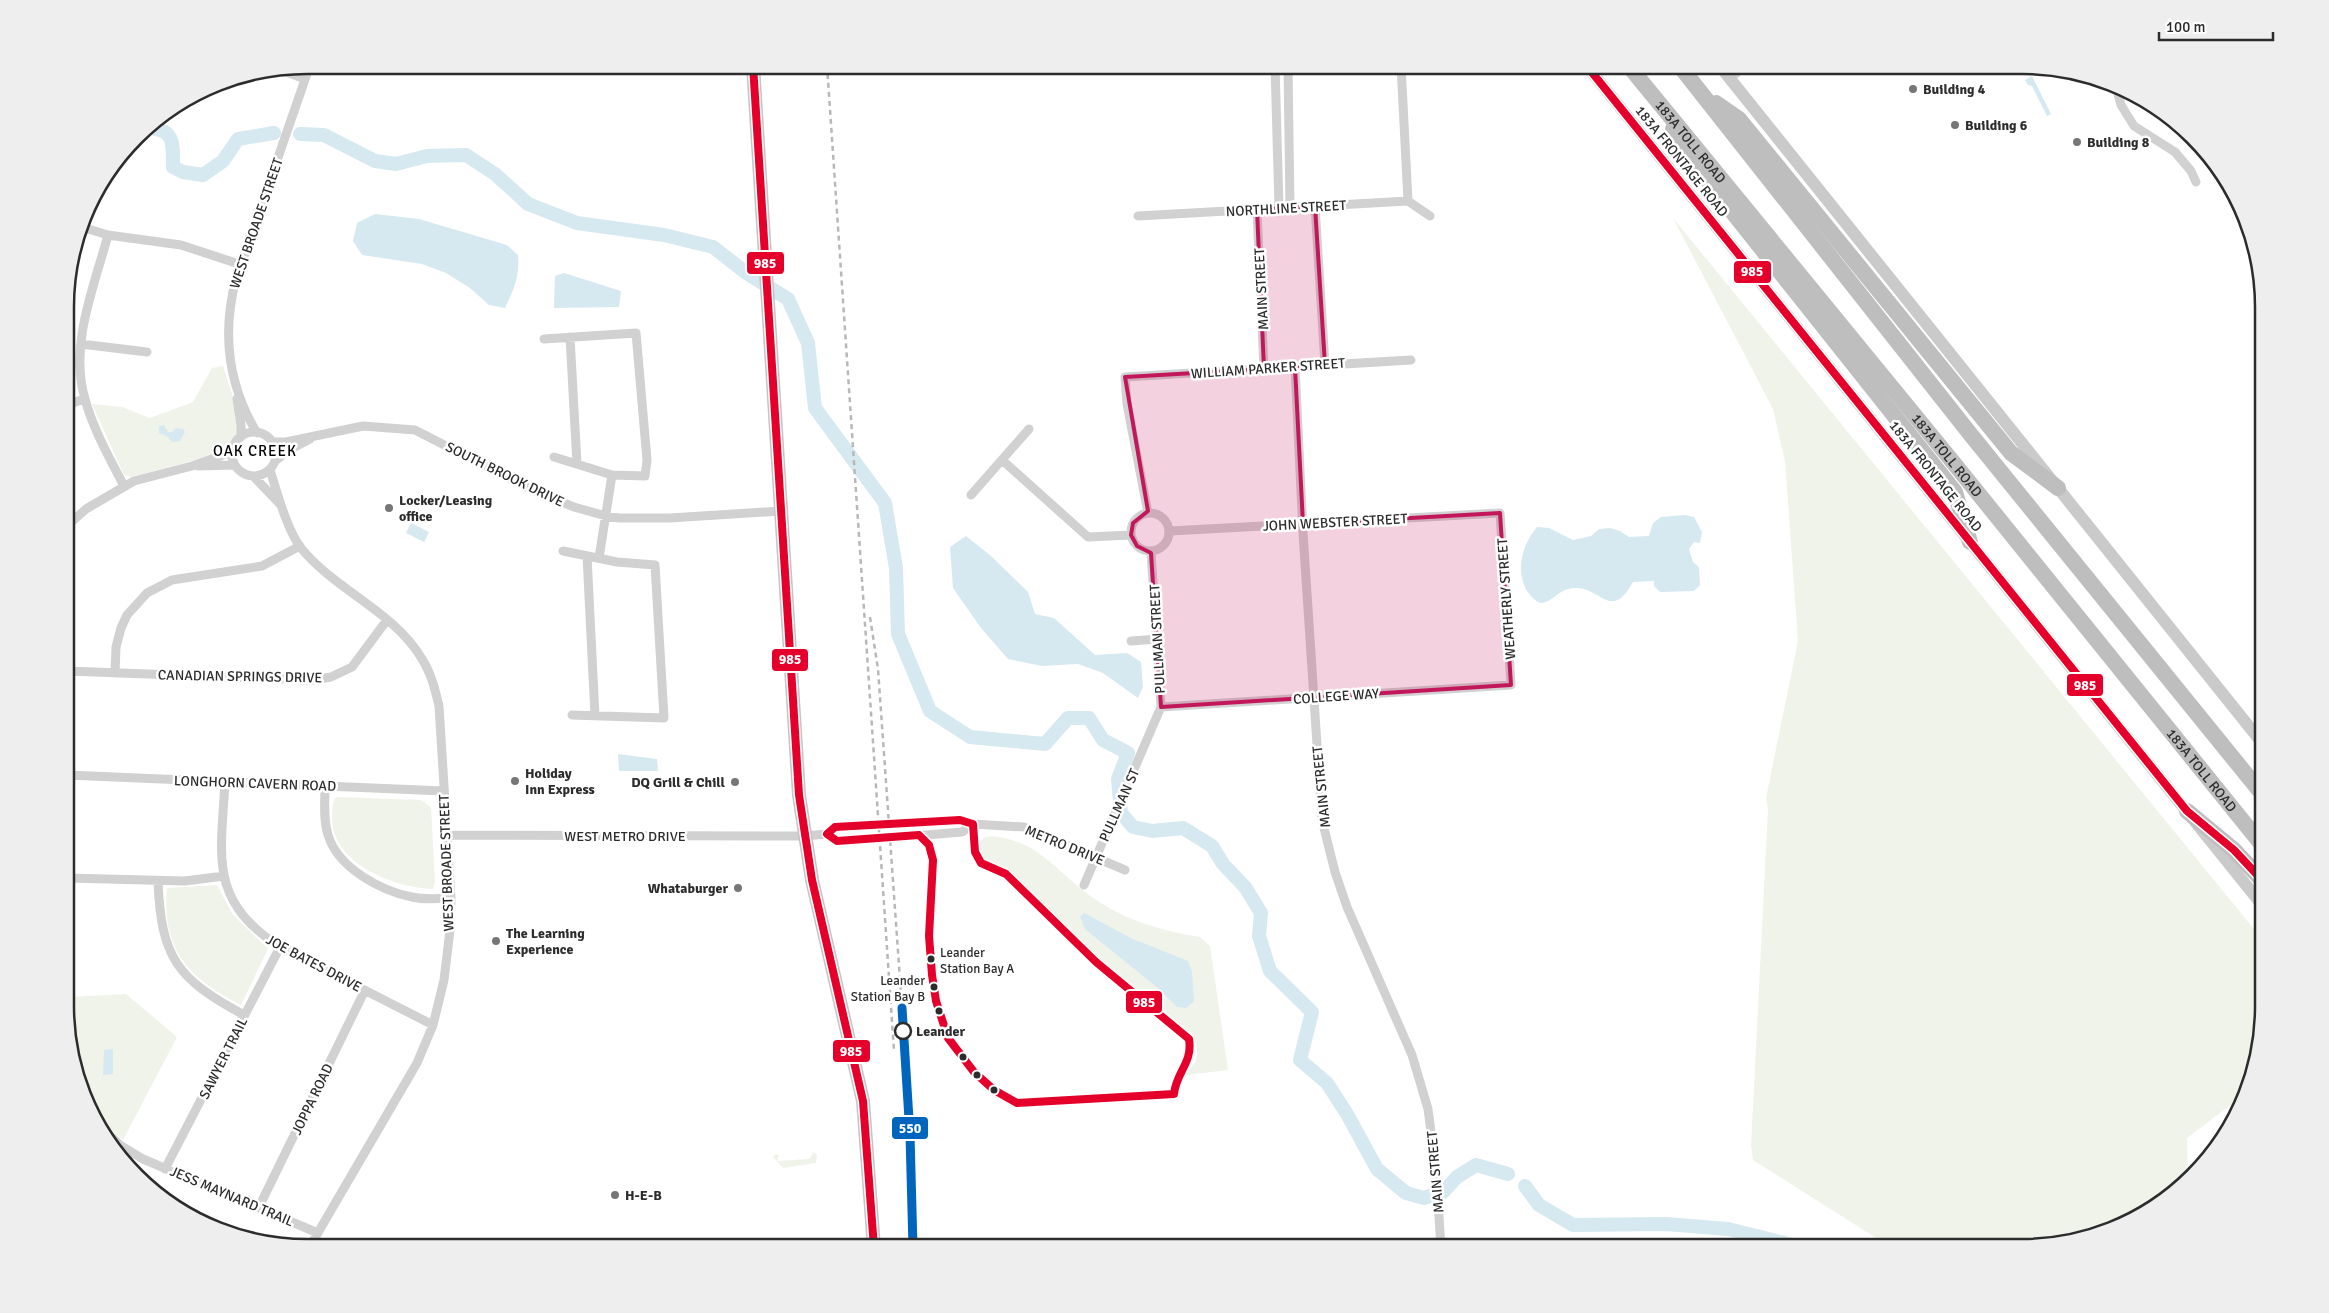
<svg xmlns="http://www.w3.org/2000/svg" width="2329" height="1313" font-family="Signika,sans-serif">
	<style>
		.green { fill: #f0f3ea }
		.water { fill: #d6e8f0 }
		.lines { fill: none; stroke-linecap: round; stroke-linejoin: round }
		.river { stroke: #d6e8f0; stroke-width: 14 }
		.minor { stroke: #d1d1d1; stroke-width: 9 }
		.secondary { stroke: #cacaca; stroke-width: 12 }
		.primary { stroke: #c4c4c4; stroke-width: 14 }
		.motorway { stroke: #bebebe; stroke-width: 16 }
		.rail { stroke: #b8b8b8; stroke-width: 2.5; stroke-dasharray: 5 4; stroke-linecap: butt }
		.bus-1-casing { stroke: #fff; stroke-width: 11 }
		.bus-1 { stroke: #e4002b; stroke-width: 8 }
		.rail-1-casing { stroke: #fff; stroke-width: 12 }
		.rail-1 { stroke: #0065bd; stroke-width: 9 }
		.marked { fill: #c2185b; fill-opacity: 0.2; stroke: #c2185b; stroke-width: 4; stroke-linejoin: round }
		.poi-dot { fill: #767676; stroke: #fff; stroke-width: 2 }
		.bus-dot { fill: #2c2c2c; stroke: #fff; stroke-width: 2 }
		.stop-dot { fill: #fff; stroke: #2c2c2c; stroke-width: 2.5 }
		.labels { text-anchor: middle; stroke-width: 5; stroke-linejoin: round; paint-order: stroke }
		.bus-label { font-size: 13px; fill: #2c2c2c; stroke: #fff; text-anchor: start }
		.poi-label { font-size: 14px; font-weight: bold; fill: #2c2c2c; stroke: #fff; text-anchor: start }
		.street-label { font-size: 14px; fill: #2c2c2c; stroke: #fff }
		.stop-label { font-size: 14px; font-weight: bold; fill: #2c2c2c; stroke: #fff; text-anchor: start }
		.neighbourhood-label { font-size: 15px; letter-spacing: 1px; fill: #000; stroke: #fff }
		.rim { fill: none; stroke: #2c2c2c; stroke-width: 2.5 }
		.line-badge { stroke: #fff; stroke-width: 2 }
		.badge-label { font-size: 14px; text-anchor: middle; font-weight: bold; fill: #fff }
	</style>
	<rect width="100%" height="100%" fill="#fff"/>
	<path class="green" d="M1673,218L2263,940V1022L2241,1097L2187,1138L2188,1181L2156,1207L2100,1235L2038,1247L1892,1248L1753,1160L1751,1146L1768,809L1766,798L1798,641L1785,461L1773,409Z
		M223,366L234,400L238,435L224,452L132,477L124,475L92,404L122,407L150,418L193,402L212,368Z
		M337,797L421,800L431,807L435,882L433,889C395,888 332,864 332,818C332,811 332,801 337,797Z
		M992,836C1036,842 1048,862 1079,887C1115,917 1155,930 1200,937L1210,946L1228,1070L1187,1075L1186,1072C1201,1060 1199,1049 1191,1033L1077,941L1013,874L991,865L980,857L979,842L985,837Z
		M217,885L233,915L268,949L241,1005C189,979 161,950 167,888Z
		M126,994L177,1037L123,1140C116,1133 106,1127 101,1119C72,1080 72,1042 69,997Z
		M814,1152L817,1155L816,1163L783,1168L773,1157L774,1155H779L777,1161L809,1159Z"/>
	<path class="water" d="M2032,76L2051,114L2047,116L2032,86L2028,85L2025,80Z
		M375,214L419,219L507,245L518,255C520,275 514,289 505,308L489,305L470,288L446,273L422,264L362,255L353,241L357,223Z
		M564,273L621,291L619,307L554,308L555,276Z
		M164,425L168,432H172L176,428L183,429L185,432L180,441L172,442L167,436L159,433V426Z
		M1685,515L1694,517L1702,532L1700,543L1694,542L1689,549L1693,562L1699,567L1700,585L1694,591L1660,592L1654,586V581L1633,582C1611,622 1601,587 1575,588C1559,588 1552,603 1541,603C1535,602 1530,595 1527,591C1515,570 1522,545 1537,527L1549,528L1573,540L1591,536L1599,529L1610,528L1620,531L1629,537L1649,536L1653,523L1661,517Z
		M411,523L429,532L424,542L406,533Z
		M966,536L991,556L1028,592L1035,614L1054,618L1095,655L1127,653L1141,662L1143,687L1138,698L1103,673L1078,664L1042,666L1008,659L981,628L953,588L950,547Z
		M618,754L657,759L658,771H619Z
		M1084,913L1133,939L1188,961L1192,972L1194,1001L1186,1008L1177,1007L1159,989L1085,929L1080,917Z
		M113,1049V1074L103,1075L104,1050Z"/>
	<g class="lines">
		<path class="river" d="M145,128C175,128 173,142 173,167L183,172L203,175L223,161L238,139L274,133
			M300,134L324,135L375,161L396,164L427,156L466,155L495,174L528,204L577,223L664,235L713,247L745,272L788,299L808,343L815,408L885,503L896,568L898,634L930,711L970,737L1045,744L1068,718H1089L1103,740L1128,753L1118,779L1121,813L1133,827L1152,831L1183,828L1212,846L1223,864L1245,887L1261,913L1259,936L1270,971L1312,1012L1300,1060L1327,1083L1347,1114L1377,1169L1406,1193L1424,1198L1443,1192L1457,1177L1476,1165L1508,1174
			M1525,1186L1539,1205L1573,1225L1666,1224L1728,1229L1800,1247L1810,1245L1812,1248"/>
		<path class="minor" d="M1275,65L1279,208
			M1288,65L1290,208
			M1401,65L1408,201
			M281,70L305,79
			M1730,78L1747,65
			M2116,86L2121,105L2134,126L2175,152L2191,171L2196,182
			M1315,206L1325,365
			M1257,210L1264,369
			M1138,216L1408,201L1430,216
			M82,227L108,235L181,245L242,265
			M108,235C94,287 69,345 85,399C93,429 110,459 124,486
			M570,337L577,464
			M544,339L636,333L647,460L645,476L612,475L554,457
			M81,344L147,352
			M1295,367L1303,533L1322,820L1335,872L1347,907L1412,1055L1428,1109L1436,1170L1441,1248
			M237,399L241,425V437
			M67,405L84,399
			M232 454a22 22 0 1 1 44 0a22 22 0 1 1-44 0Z
			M257,433C228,385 222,332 236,279L310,65
			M272,442H286L363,426L415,430L534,491L574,507L606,516L619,518H670L781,511
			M1002,460L1088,537L1131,535
			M275,461L289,450L310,439
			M198,466L235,465
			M270,470C277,492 287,530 301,548C336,591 394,611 422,659C431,673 435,689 439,706L451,898L450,930L444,980L433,1025L417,1063L309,1248
			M253,476L281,505
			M971,495L1029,429
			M1131 532a19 19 0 1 1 38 0a19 19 0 1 1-38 0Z
			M1148,513L1127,404L1125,377L1411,360
			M67,526L86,509L134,481L192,466L232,452
			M563,551L617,562L655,565L664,718L572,715
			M587,556L595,716
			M599,558L612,475
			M1131,641L1158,639
			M67,671L313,680L331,677L352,667L387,620
			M115,673L116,647L121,628L127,615L147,593L172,580L262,566L300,546
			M1161,707L1511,685L1500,513L1170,531
			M67,775L444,791
			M225,782C221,857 208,900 280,947L433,1025
			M325,785C325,801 323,819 328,835C338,868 381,891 412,897C425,900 438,899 451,898
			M827,834L837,841L891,838L962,832L973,824
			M446,835L804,836L827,834L835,827L960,820L973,824L1024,827L1125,870
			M67,878L185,881L224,876
			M158,881C161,958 177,979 244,1015
			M1084,885L1161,707L1151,552
			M98,1124L120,1145L143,1159L318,1233
			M165,1169L280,947
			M259,1207L365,990"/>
		<path class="secondary" d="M1586,65L2263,906
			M1719,65L2263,744"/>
		<path class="primary" d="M753,65L799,795L812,880L863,1101L874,1248"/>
		<g class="motorway">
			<path id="s1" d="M1628,65L1948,456L2263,846"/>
			<path d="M1679,65L1971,435L2263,795"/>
			<path d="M1716,103L1739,119L2011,453L2058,488"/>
			<path d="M1673,129L1676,141L1955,492L1970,542"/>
			<path d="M2187,811L2234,850L2263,881"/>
		</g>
		<path class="rail" d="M827,65L894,1051
			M870,617L878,669L902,1008"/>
		<g class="bus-1-casing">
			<path id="bus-1" d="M753,65L799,795L812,880L863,1101L874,1248
				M1586,65L2187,811L2234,850L2263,881
				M960,820L973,824L975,852L981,863L1006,874L1096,962L1189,1039C1193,1063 1176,1072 1174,1094L1017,1103L994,1090L974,1072L948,1038L936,1001L932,975L929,936L933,860L929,845L919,835L837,841L827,834L835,827Z"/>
		</g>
		<use href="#bus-1" class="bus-1"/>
		<g class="rail-1-casing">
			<path id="rail-1" d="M902,1008L910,1135L913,1248"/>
		</g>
		<use href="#rail-1" class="rail-1"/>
	</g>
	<path class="marked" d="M1315,206L1325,365L1295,367L1303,524L1500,513L1511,685L1161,707L1151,553L1137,546L1131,535L1133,523L1148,511L1125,377L1264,369L1257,210Z"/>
	<g class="poi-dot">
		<circle cx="1913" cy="89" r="5"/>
		<circle cx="1955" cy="125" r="5"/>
		<circle cx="2077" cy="142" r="5"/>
		<circle cx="389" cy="508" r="5"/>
		<circle cx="515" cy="781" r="5"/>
		<circle cx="735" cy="782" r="5"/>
		<circle cx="738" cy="888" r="5"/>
		<circle cx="496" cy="941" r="5"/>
		<circle cx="615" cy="1195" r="5"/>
	</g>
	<g class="bus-dot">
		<circle cx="931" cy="959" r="4.5"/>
		<circle cx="934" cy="987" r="4.5"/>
		<circle cx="939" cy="1011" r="4.5"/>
		<circle cx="963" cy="1057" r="4.5"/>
		<circle cx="977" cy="1075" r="4.5"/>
		<circle cx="994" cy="1090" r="4.5"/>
	</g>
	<circle class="stop-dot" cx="903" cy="1031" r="8"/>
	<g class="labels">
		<g class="bus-label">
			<text x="940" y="957">Leander<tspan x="940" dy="16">Station Bay A</tspan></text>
			<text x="925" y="985" text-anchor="end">Leander<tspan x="925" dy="16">Station Bay B</tspan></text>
		</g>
		<g class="poi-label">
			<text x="1923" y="94">Building 4</text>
			<text x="1965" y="130">Building 6</text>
			<text x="2087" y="147">Building 8</text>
			<text x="399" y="505">Locker/Leasing<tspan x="399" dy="16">office</tspan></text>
			<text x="525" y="778">Holiday<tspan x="525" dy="16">Inn Express</tspan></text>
			<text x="725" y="787" text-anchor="end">DQ Grill &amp; Chill</text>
			<text x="728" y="893" text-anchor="end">Whataburger</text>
			<text x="506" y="938">The Learning<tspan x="506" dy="16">Experience</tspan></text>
			<text x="625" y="1200">H-E-B</text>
		</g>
		<g class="street-label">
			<text dy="5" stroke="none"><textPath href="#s1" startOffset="99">183A TOLL ROAD</textPath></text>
			<text transform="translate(1682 161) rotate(51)" y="5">183A FRONTAGE ROAD</text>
			<text transform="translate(1286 208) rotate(-3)" y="5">NORTHLINE STREET</text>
			<text transform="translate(256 223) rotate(-71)" y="5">WEST BROADE STREET</text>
			<text transform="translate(1261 289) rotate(-93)" y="5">MAIN STREET</text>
			<text transform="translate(1268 368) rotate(-4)" y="5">WILLIAM PARKER STREET</text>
			<text dy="5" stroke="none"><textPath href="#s1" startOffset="504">183A TOLL ROAD</textPath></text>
			<text transform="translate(505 474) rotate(26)" y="5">SOUTH BROOK DRIVE</text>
			<text transform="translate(1936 476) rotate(51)" y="5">183A FRONTAGE ROAD</text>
			<text transform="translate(1335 522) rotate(-3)" y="5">JOHN WEBSTER STREET</text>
			<text transform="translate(1506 599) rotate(-94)" y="5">WEATHERLY STREET</text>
			<text transform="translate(1157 639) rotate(-93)" y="5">PULLMAN STREET</text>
			<text transform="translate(240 676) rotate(1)" y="5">CANADIAN SPRINGS DRIVE</text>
			<text transform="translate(1336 696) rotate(-4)" y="5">COLLEGE WAY</text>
			<text dy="5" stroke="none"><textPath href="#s1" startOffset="909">183A TOLL ROAD</textPath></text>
			<text transform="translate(255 783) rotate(2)" y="5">LONGHORN CAVERN ROAD</text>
			<text transform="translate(1321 787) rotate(-96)" y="5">MAIN STREET</text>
			<text transform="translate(1119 805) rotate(-66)" y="5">PULLMAN ST</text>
			<text x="625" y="841">WEST METRO DRIVE</text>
			<text transform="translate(1065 845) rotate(22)" y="5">METRO DRIVE</text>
			<text transform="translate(446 863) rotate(-92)" y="5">WEST BROADE STREET</text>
			<text transform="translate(314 963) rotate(28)" y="5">JOE BATES DRIVE</text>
			<text transform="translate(223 1058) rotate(-63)" y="5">SAWYER TRAIL</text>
			<text transform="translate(312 1099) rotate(-64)" y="5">JOPPA ROAD</text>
			<text transform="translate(1435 1172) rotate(-95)" y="5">MAIN STREET</text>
			<text transform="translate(232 1196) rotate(23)" y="5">JESS MAYNARD TRAIL</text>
		</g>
		<g class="stop-label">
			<text x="916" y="1036">Leander</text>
		</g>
		<g class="neighbourhood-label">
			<text x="255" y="456">OAK CREEK</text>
		</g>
	</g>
	<path d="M0 0H2329V1313H0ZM307 74H2022A233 233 0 0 1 2255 307V1006A233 233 0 0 1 2022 1239H307A233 233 0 0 1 74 1006V307A233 233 0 0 1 307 74Z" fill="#eee" fill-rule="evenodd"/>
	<path class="rim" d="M307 74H2022A233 233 0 0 1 2255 307V1006A233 233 0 0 1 2022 1239H307A233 233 0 0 1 74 1006V307A233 233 0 0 1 307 74Z"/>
	<g class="line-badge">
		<rect x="746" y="251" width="39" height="24" rx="5" fill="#e4002b"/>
		<rect x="1733" y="260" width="39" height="24" rx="5" fill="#e4002b"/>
		<rect x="771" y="648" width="38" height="24" rx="5" fill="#e4002b"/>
		<rect x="2066" y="673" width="38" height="24" rx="5" fill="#e4002b"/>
		<rect x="1125" y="990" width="38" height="24" rx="5" fill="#e4002b"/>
		<rect x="832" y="1039" width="39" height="24" rx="5" fill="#e4002b"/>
		<rect x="891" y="1116" width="38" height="24" rx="5" fill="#0065bd"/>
	</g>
	<g class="badge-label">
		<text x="765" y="268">985</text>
		<text x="1752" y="276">985</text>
		<text x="790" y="664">985</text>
		<text x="2085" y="690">985</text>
		<text x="1144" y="1007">985</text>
		<text x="851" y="1056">985</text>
		<text x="910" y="1133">550</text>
	</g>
	<path d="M2159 32v8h114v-8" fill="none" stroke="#2c2c2c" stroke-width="2.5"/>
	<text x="2166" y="32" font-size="15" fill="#2c2c2c" stroke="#ffffff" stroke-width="4" paint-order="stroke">100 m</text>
</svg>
